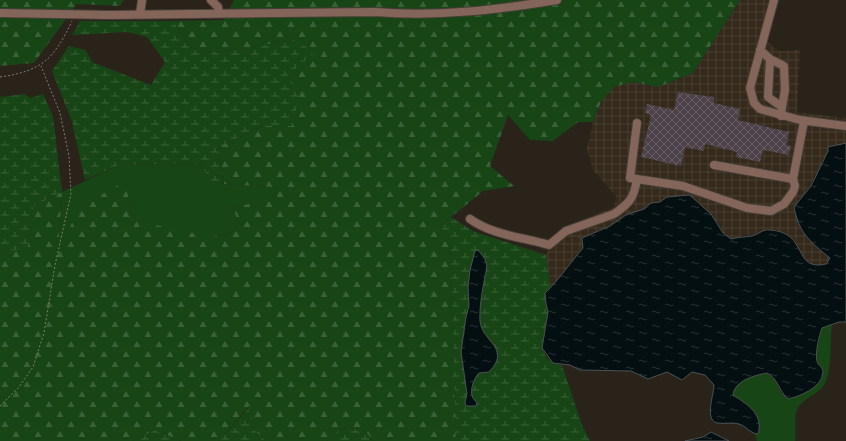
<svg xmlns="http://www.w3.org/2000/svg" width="846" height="441" font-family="'Nunito Sans',sans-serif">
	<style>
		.industrial { fill: url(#industrial-grid) }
		.green { fill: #174515 }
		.forest { fill: url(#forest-firs) }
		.wetland { fill: url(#wetland-marsh) }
		.water { fill: url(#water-ripples); stroke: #4c5252 }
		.building { fill: url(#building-cross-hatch) }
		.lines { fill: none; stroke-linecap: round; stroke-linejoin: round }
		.minor-casing { stroke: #463f37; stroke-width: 10 }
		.path { stroke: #827c74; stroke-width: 1; stroke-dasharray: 2 2; stroke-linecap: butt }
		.minor { stroke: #84655a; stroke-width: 8 }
	</style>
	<defs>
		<pattern id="industrial-grid" width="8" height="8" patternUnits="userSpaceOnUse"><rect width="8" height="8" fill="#34291b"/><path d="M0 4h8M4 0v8" fill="none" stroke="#483e31"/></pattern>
		<pattern id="forest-firs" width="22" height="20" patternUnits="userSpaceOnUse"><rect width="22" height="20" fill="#174515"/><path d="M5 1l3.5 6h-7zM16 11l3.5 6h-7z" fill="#396037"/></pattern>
		<pattern id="wetland-marsh" width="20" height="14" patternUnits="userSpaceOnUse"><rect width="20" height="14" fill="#174515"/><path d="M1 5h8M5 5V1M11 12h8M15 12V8" fill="none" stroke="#396037"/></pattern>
		<pattern id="water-ripples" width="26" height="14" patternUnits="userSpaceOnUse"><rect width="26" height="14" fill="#040f12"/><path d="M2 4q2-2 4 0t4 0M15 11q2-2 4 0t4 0" fill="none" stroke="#293234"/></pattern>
		<pattern id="building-cross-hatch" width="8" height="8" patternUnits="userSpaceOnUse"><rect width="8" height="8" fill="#4d4249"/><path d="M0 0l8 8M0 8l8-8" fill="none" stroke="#675e63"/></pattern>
	</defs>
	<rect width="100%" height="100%" fill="#2a231a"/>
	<path class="industrial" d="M740,0H777L765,40L779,51L800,50L797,112L846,118V143L828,147V151L807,191L800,229L810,241L830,258L829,261L826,264L819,266L810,264L801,256L795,240L780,232L768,229L754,235H744L731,239L723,233L719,224L698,201L686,195L665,198L660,202L651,203L644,209L616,222L610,226L599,230L583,246L551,289L546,255L560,229L614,207L616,196L593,170L587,149L593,122L601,102L614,87L633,82L659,87L693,73Z"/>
	<path class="green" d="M201,163L209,180L224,184L274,187L277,198L232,208L241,226L229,234L211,237L141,229L131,210L125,182L58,252L62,192L119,165Z
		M832,323C830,341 832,362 827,379C821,394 809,395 800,405C792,414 797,430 795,441H757L754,433H759V424L742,400L733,396C734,381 755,375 767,373L775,380L781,393L797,397C807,392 824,384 822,371C822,367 819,366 818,363C815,357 820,331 824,326Z"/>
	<path class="forest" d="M0,0H124L120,6L77,4L34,63L0,66Z
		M234,0H740L693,73L659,87L633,82L614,87L601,102L593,122H578L553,141L530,140L508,115L490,166L514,186L483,191L440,226L450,239L456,441H374L364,430L341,428L327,441H266L254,430L249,406L219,441H181L155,430L133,441H0V250H27L34,206L62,192L58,251L80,207L125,181L131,210L141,229L151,224L211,237L229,234L241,226L232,208L277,197L274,187L224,184L218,147L263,126H292L285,78L294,40L214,53L190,47L173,21L224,20Z"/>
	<path class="wetland" d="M80,21H173L190,47L214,53L294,40L315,52L285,78L301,91L292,126H263L218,147L224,184L209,180L201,163L119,165L85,180L72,122L52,71L69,46L86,50L92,62L151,85L165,62L147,37L128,32L72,35Z
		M25,94L30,98L43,94L53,116L62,192L34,206L27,250H0V97Z
		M451,217L473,231L546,255L551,289L545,293C544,300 549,306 548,312C546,331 532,361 562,365L582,425L590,441H456L450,239L440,226Z
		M250,406L254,430L266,441H219Z
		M341,428L364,430L374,441H327Z
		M155,430L181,441H133Z"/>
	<path class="water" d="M846,143V322H839L822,328C819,336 815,352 817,361C818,366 823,367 823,372C822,388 800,396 788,399C779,392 778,378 767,373C755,375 734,381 733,395C747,404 764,414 758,434C751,434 746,426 739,424C732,422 725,424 717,423C704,420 714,394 714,385L705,375L692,372L682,380L667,372L648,379L631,371L580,370L570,365L553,363L542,348L548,312L546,304L545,293C559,280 570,263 583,248L582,238L610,226L626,215L644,209L651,203L660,202L667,197L689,195L692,197L711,214L723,233L731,239C738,237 745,237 752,236C759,234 763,229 770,230C809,232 792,272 826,264L830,258C810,242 799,233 794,207L811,186L828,151V147Z
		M478,250L485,259L487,266C484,283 479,303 480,321C482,342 512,348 489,372L479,373C474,378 469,391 473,398C474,400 476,401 477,403L476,406H466L465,403L467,394L461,352L466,317L469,306L468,287L470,270L475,251Z
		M711,432L729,441H685L703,437Z"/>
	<path class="building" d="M678,92L714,97V103L740,109L738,120L789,132L786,145L791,146L789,155L763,150L760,162L736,157L737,152L705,144L704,151L685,147L681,166L641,157L651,115L645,113L647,104L674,110Z"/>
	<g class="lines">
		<g class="minor-casing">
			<path id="minor" d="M211,0L218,7L219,13
				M774,0L750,88L754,103L760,109L800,120L846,126
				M0,13L110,15L375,12C438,17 495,10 557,0
				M140,14L142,0
				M760,50L770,59L768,97L782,107L781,116
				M770,59L784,66L785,90L782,107
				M637,123L630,178L683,186L747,208L771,211L784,204L793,192L795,186L793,179
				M714,165L793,179L804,121
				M470,219C492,235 522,237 549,245L566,231L614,214C630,203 634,198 637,179"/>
		</g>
		<path class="path" d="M0,77C42,71 54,59 72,21
			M0,406L19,387L33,367L44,333L55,265L71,194L69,156L60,113L41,66"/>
		<use href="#minor" class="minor"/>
	</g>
</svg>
